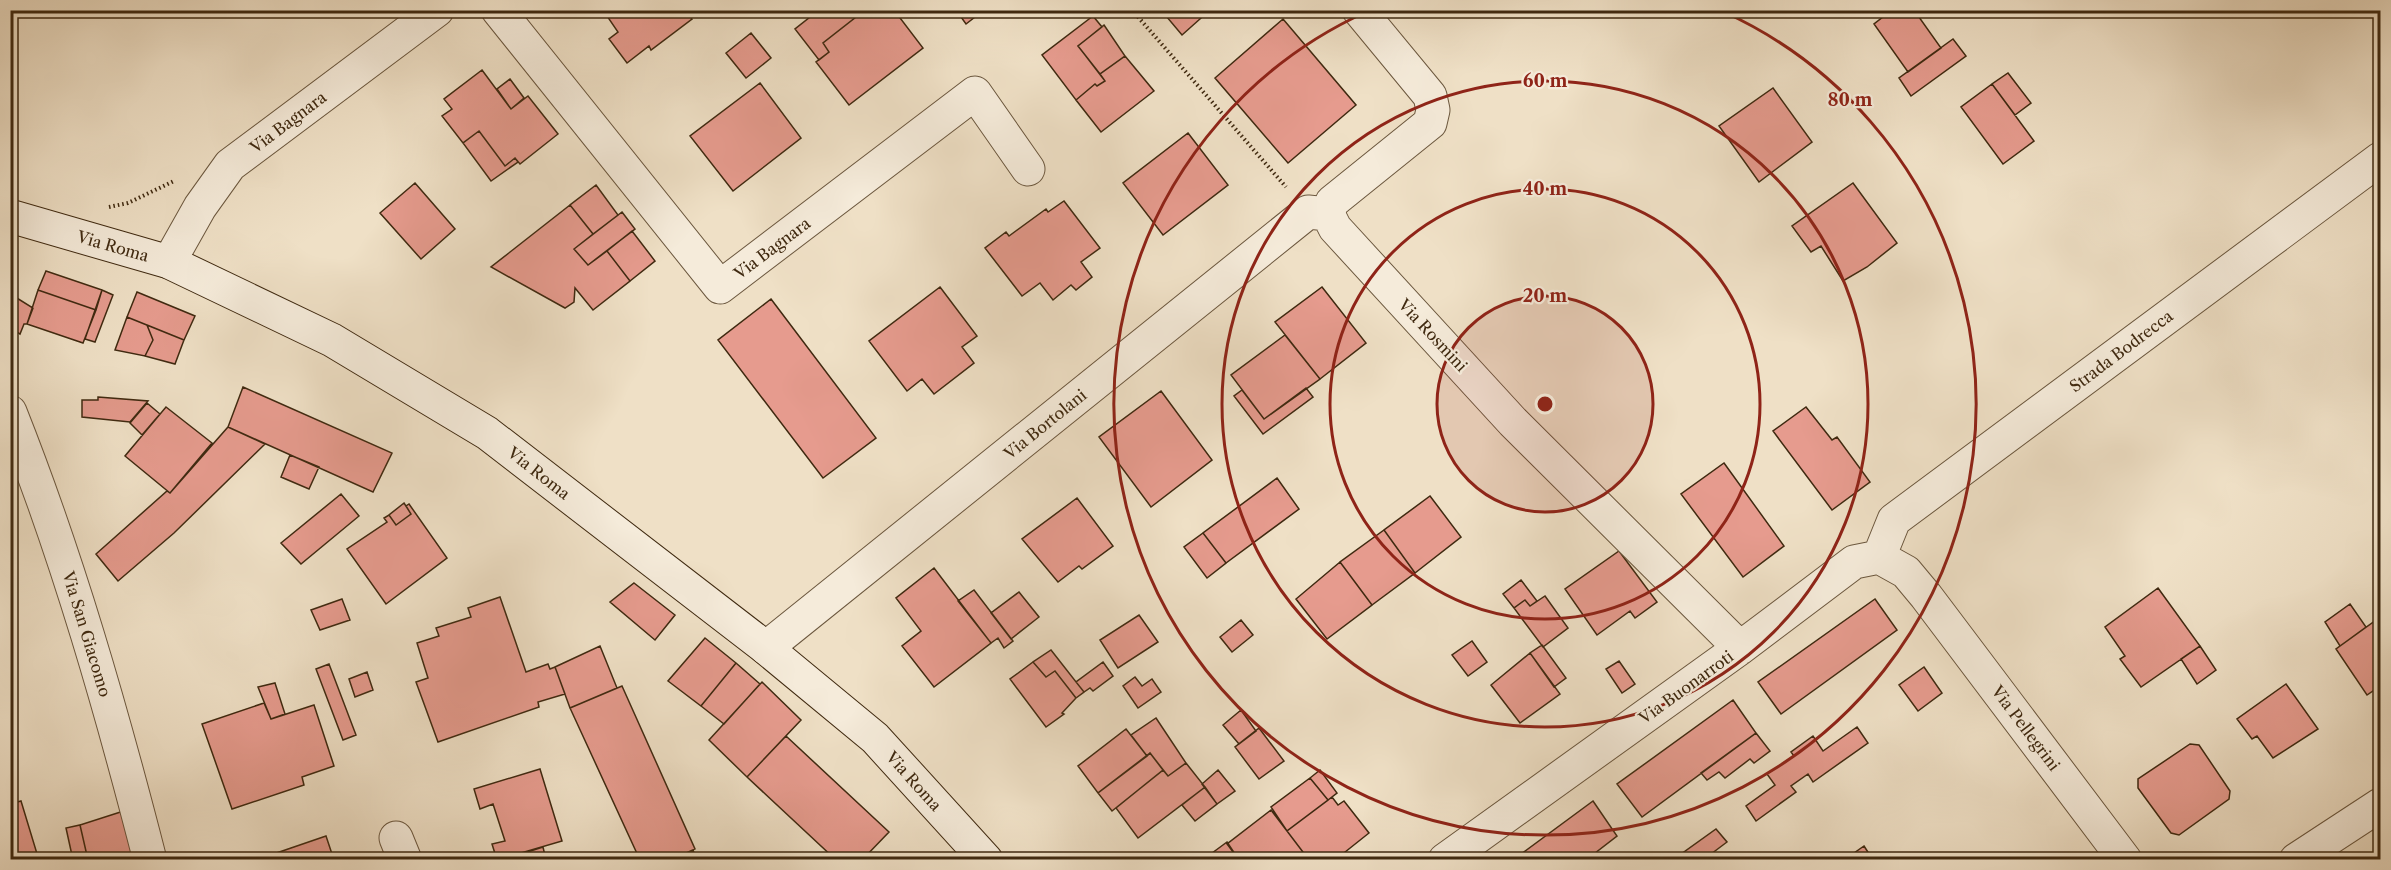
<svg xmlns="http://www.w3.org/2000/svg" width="2391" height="870" font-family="'Libre Caslon Text',serif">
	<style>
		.building { fill: #e69b8e; stroke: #3f2910; stroke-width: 1.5 }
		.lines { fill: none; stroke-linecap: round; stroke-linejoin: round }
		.minor-casing { stroke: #6b573e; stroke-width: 35 }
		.secondary-casing { stroke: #3f2910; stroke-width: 35 }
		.path { stroke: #3f2910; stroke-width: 4; stroke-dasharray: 1.5 3; stroke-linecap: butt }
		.minor { stroke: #f5ebda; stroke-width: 33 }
		.secondary { stroke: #f5ebda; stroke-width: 33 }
		.ring { fill: none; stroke: #8f2418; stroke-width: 3 }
		.labels { text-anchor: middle; stroke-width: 4.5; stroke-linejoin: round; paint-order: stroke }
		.street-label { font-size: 16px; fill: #3f2910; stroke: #f5ebda }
		.centre { fill: #8f2418; stroke: #f5ebda; stroke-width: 3 }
		.ring-label { font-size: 18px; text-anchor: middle; font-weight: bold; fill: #8f2418; stroke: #f5ebda; stroke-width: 4.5; stroke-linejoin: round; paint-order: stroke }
	</style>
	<rect width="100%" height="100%" fill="#efe0c6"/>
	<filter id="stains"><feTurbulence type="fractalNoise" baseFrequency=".00333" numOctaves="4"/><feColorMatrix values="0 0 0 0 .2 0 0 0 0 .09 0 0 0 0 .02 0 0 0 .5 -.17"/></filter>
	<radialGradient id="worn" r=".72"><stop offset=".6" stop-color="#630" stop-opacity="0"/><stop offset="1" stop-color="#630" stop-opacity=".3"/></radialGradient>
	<path class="building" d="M615,10H696L689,15L692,19L651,50L649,46L627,63L609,39L618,32L607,16Z
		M819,10H865L823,43L829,52L819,60L795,29Z
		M865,10H872L875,15L881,10H894L923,48L849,105L816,62L829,52L823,43Z
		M956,10H984L966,24Z
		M1161,10H1210L1182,35Z
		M1892,10H1914L1941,48L1908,72L1874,24Z
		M1093,16L1102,27L1078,46L1105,81L1097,86L1095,84L1076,100L1042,55Z
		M1283,19L1356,105L1288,163L1215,78Z
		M1104,25L1125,56L1100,74L1078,46Z
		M751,33L771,58L746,78L726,53Z
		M1953,39L1966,56L1911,96L1899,78Z
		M1125,56L1154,91L1101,132L1076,100L1095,84L1097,86L1105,81L1100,74Z
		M482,70L511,109L528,96L558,134L520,164L515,158L505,166L479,131L463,143L442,116L452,109L444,99Z
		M2008,73L2031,103L2015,115L1992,84Z
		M510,79L524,98L511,109L497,89Z
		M760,83L801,138L733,191L690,136Z
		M1992,84L2034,141L2003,164L1961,107Z
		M1773,88L1812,142L1759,182L1719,126Z
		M479,131L505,166L515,158L518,162L491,181L463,143Z
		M1188,133L1228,185L1163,235L1123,183Z
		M415,183L455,229L421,259L380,213Z
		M1853,183L1897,243L1867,267L1843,281L1821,246L1811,252L1792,226Z
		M596,185L618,215L593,234L570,205Z
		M1064,201L1100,248L1081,262L1092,277L1076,290L1071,285L1053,300L1040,283L1022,296L985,248L1006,232L1009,236L1046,209L1048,212Z
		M570,205L593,234L574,249L588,265L607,251L630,281L593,310L575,288L574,302L565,308L491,267Z
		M622,212L635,229L588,265L574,249Z
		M632,231L655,261L630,281L607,251Z
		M46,271L102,290L96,310L38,290Z
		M940,287L977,336L962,347L974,363L934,394L922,379L907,391L869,341Z
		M1322,287L1366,343L1320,379L1275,322Z
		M38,290L96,310L83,343L27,324Z
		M102,290L113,295L95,342L85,339Z
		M137,292L195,316L184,340L127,317Z
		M12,295L33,308L27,324H24L20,334L10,327Z
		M771,299L876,438L823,478L718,340Z
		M127,317L147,325L153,340L145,356L115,350Z
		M147,325L184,340L175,364L145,356L153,340Z
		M1285,335L1320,379L1264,419L1231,375Z
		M243,387L392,453L373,492L228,427Z
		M1306,388L1313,397L1263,434L1234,396L1242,390L1264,419Z
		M1161,391L1212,460L1151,507L1099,437Z
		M98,397L148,401L130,422L82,417V400H98Z
		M147,403L160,414L142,435L130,423Z
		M166,407L212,443L170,493L125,456Z
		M1806,407L1832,440L1837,437L1870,482L1832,510L1773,431Z
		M228,427L265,444L174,533L118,581L96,554L167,491L170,493Z
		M290,455L319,467L309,489L281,477Z
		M1724,463L1784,546L1743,577L1681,494Z
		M1277,478L1299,509L1226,563L1203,533Z
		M341,494L359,516L301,564L281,543Z
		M1430,496L1461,537L1415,573L1384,530Z
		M1077,498L1113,546L1082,569L1079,566L1058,582L1022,539Z
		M404,503L411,514L396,525L389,515Z
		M409,504L447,558L386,604L347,549L387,522L384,518L389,515L396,525L411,514L406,506Z
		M1384,530L1415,573L1372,605L1340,562Z
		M1203,533L1226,563L1207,578L1184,547Z
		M1619,551L1657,602L1635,618L1630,611L1597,635L1565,589Z
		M1340,562L1372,605L1327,639L1296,599Z
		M934,568L991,643L934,687L902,646L921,631L896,598Z
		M1521,580L1537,601L1530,606L1525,600L1514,608L1503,594Z
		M634,583L675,615L655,640L610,602Z
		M2158,588L2200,646L2141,687L2120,659L2125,656L2105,627Z
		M974,590L1013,641L1004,648L998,638L991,643L958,601Z
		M1019,592L1039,617L1011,639L991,613Z
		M1545,596L1568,628L1543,647L1514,608L1525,600L1530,606Z
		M500,597L526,672L548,664L550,669L555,667L565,694L538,702L539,707L438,742L416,682L428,678L417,643L439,636L436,628L471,617L468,608Z
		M342,599L350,620L320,630L311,610Z
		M1875,599L1897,630L1781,714L1758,682Z
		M2350,604L2366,627L2340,646L2325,622Z
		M1139,615L1158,642L1118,668L1100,640Z
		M2379,618L2380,686L2367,695L2336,649Z
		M1241,620L1253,635L1232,652L1220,637Z
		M705,638L736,663L701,706L668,681Z
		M1472,641L1487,662L1468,676L1452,655Z
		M1542,645L1566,678L1554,687L1530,653Z
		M600,646L617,688L570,708L555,667Z
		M2200,646L2216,670L2197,684L2181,659Z
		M1051,650L1084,692L1076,698L1055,671L1046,677L1033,662Z
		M1530,653L1560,694L1520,723L1491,685Z
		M1619,661L1635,684L1622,693L1606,669Z
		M1033,662L1046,677L1055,671L1076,698L1062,713L1064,714L1046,727L1010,679Z
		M1103,662L1113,676L1093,691L1090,688L1084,692L1076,682Z
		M736,663L760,684L724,724L701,706Z
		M329,664L356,735L343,740L316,669Z
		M1924,667L1942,693L1918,711L1899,685Z
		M367,672L373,690L355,697L349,679Z
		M1135,677L1142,686L1152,679L1161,692L1138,708L1123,686Z
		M762,682L801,720L747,777L709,740Z
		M275,683L285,714L271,719L258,687Z
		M2286,684L2318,729L2273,758L2257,736L2252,739L2237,719Z
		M622,686L695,849L671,860H640L570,708Z
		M1733,700L1756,733L1642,817L1617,784Z
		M264,703L271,719L314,705L334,766L302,777L304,785L232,809L202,724Z
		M1241,710L1256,731L1239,744L1223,725Z
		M1156,718L1186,763L1168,776L1150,753L1147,756L1131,735Z
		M1857,727L1868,743L1813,782L1808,774L1791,786L1796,792L1756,821L1746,806L1775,785L1767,774L1794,756L1791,752L1813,736L1823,751Z
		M1259,728L1284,761L1259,779L1235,747Z
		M1126,729L1147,756L1098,793L1078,766Z
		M1756,733L1770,751L1754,763L1750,759L1725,778L1719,772L1707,780L1701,773Z
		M786,736L889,832L862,860H836L747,777Z
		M2190,744L2199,745L2230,791L2229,799L2179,835L2171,833L2138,788V779Z
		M1150,753L1163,770L1112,811L1098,793Z
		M1186,763L1205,787L1138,838L1116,808L1163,770L1168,776Z
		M540,769L562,841L497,860L492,844L505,841L493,804L480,809L474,789Z
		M1218,770L1235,791L1217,804L1202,784Z
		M1320,770L1337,793L1328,800L1310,778Z
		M1310,778L1328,800L1287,831L1271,807Z
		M1205,787L1217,804L1195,821L1182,805Z
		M1332,797L1338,805L1344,801L1369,833L1335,860H1309L1287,831Z
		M21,801L38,857L10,860V804Z
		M1593,801L1617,836L1586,860H1513Z
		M133,808L146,860H88L80,825Z
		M1271,810L1287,831L1309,860H1239L1227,844Z
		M80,825L88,860H73L66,828Z
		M1716,829L1727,842L1703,860H1679L1677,857Z
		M326,836L334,860H256Z
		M1227,842L1239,860L1204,859Z
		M1864,846L1873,860H1844Z
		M543,847L546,860H502Z
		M693,850L697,860H671Z"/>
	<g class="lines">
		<g class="minor-casing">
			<path id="minor" d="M498,10L720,287L975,93L1028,169
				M1359,10L1430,96L1433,110L1430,123L1332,202L1328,214L1335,228L1513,422L1740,648
				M169,262L200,207L230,165L437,10
				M10,412C68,558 111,708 150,860
				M1879,557L1894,520L2380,159
				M766,648L1308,212L1328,214
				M396,838L405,860
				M1445,860L1740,648L1854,562L1879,557L1906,572L1926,596L2125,860
				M2296,860L2380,805"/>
		</g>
		<g class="secondary-casing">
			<path id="secondary" d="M10,216L169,262L332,340L487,433L766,648L875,738L986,860"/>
		</g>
		<path class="path" d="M1132,10L1286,187
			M109,207L128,203L174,181"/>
		<use href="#minor" class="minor"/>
		<use href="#secondary" class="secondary"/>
	</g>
	<circle cx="1545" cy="404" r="108" fill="#8f2418" fill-opacity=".12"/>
	<g class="ring">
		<circle cx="1545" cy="404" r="108"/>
		<circle cx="1545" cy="404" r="215"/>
		<circle cx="1545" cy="404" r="323"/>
		<path d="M1724 12A431 431 0 1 1 1366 12"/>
	</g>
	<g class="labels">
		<g class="street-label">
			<text transform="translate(288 122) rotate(-37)" y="6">Via Bagnara</text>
			<text transform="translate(113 246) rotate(16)" y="6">Via Roma</text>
			<text transform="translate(772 248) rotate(-37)" y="6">Via Bagnara</text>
			<text transform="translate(1433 335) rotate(47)" y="6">Via Rosmini</text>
			<text transform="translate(2121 351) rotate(-37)" y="6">Strada Bodrecca</text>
			<text transform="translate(1045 424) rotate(-39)" y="6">Via Bortolani</text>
			<text transform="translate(539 473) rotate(38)" y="6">Via Roma</text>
			<text transform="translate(87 634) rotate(73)" y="6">Via San Giacomo</text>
			<text transform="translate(1686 687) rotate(-36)" y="6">Via Buonarroti</text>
			<text transform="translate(2026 728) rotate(53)" y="6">Via Pellegrini</text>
			<text transform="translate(914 781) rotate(48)" y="6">Via Roma</text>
		</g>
	</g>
	<circle cx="1545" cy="404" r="9" class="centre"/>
	<g class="ring-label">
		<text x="1545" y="87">60 m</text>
		<text x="1850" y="106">80 m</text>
		<text x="1545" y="195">40 m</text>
		<text x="1545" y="302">20 m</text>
	</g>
	<rect width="2391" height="870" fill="none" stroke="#efe0c6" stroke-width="36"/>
	<rect x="12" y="12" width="2367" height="846" fill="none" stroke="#3f2910" stroke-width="3"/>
	<rect x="18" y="18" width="2355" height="834" fill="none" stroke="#3f2910" stroke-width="1.5"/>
	<rect width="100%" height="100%" filter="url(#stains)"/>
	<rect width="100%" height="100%" fill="url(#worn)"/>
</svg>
